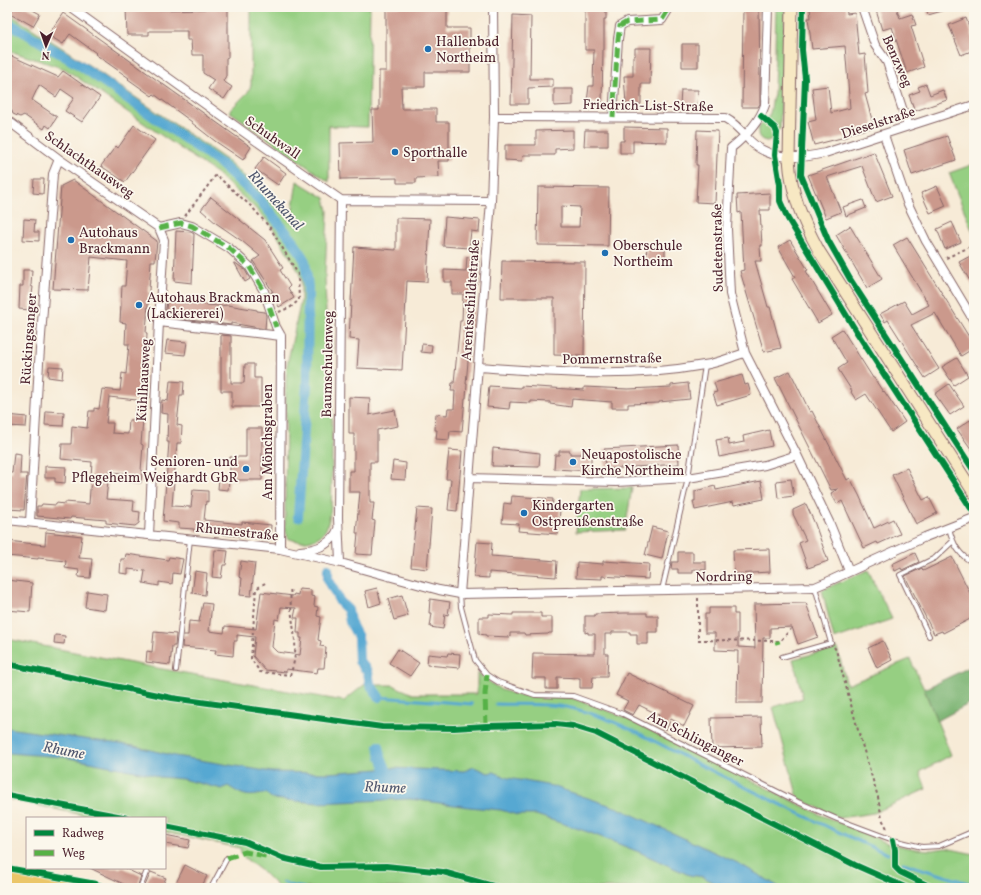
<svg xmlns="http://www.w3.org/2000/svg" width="981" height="895" font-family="Vollkorn,serif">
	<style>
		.green { fill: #96cf82; stroke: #707756 }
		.forest { fill: #78b270; stroke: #61684e }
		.water { fill: #57a8d2; stroke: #50647e }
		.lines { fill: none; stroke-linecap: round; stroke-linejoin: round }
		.stream { stroke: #57a8d2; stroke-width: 3 }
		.canal { stroke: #57a8d2; stroke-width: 10 }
		.building { fill: #cb998c; fill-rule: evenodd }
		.lane-casing { stroke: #876667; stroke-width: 6 }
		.street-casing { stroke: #876667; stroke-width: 10 }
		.secondary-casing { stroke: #876667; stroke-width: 13 }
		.primary-casing { stroke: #876667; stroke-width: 15 }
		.path { stroke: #876667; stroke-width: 2; stroke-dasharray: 3 3; stroke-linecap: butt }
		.lane { stroke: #fff; stroke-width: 4 }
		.street { stroke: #fff; stroke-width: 8 }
		.secondary { stroke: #f7e8c3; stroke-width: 11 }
		.primary { stroke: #ebc669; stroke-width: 13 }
		.quiet { stroke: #57b146; stroke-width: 5; stroke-dasharray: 10 5; stroke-linecap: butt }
		.cycleway-casing { stroke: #fbf7ec; stroke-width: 8 }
		.cycleway { stroke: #00873e; stroke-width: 6 }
		.poi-dot { fill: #1f6fb2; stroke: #fbf7ec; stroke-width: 1.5 }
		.labels { text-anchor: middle; stroke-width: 3.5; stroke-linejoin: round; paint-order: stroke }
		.poi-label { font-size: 14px; fill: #4a1f2b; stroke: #fbf7ec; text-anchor: start }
		.street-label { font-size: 14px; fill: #4a1f2b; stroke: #fbf7ec }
		.water-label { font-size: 15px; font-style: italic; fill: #4f566e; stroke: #fbf7ec }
	</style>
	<rect width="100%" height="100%" fill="#fbf7ec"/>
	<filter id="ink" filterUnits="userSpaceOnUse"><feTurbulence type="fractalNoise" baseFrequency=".025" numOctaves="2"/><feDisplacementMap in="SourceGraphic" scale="8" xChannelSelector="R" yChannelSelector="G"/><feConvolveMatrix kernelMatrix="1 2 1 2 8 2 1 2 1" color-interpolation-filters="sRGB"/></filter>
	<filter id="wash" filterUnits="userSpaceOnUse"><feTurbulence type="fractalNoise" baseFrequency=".012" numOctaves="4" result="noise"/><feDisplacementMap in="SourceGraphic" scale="16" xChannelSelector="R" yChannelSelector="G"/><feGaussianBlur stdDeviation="0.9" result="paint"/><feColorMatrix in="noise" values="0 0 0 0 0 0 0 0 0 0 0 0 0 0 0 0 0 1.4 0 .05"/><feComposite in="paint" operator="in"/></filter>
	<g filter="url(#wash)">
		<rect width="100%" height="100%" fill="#f7ebd7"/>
		<path class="green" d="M251,7H370L368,127L329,126V182L229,111L248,92L251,85Z
			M776,7H785L780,129L774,133V140C767,143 757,140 758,131C758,124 768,120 770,113C772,107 771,101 774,95Z
			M7,13L19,20L90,66L228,161L291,220L297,181L325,198L328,211L325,275L326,312L332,335C332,376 332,416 332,457C331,477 334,512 326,529C319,542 299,544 288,538L285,528L286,381L287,365L301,300V281L299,272L271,225L253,206L216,173L65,69L7,50Z
			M974,164V235L949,173Z
			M632,488L625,530L576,532L580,489Z
			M868,570L892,619L834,639L822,590Z
			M7,639L157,668L344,701L364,685H392L413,694H477V673L501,690L518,695L571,698L593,705L621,716L819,814L887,843L916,849L932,850L946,848L974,854V888H279L263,872L242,856L240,848L165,832V818H98L7,799Z
			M837,648L847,685L910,659L924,689L951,755L920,772L926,789L874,813L839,818L798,798L773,707L803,698L793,659Z"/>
		<path class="forest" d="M974,665V701L937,721L924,689Z"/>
		<path class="water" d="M7,728L134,746L175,756L272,772L328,773L392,768L464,771L474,767L488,773L494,772L508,778L552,786L618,808L740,864L781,888H721L704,877L689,875L639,852L588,832L536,815H517L501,810L469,807L410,799L318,803L272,799L266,793C248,798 243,796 228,786L222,789L182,779L159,777L150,774L64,757L7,753Z"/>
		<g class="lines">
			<path class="stream" d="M379,697L472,704
				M496,704C522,705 549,703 575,709C620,720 662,746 704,767C765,797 825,827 888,854
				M903,863L974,885
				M283,882L292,886L304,888"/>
			<path class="canal" d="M7,22L81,66L221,164L260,200L294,242L305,261L308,287L307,384L298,517
				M328,569V579L340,602L348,610L350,622L358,637L359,661L368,672L370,684L379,697
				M379,746L381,757L391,781"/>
		</g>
		<g id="blocks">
			<path class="building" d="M14,7H27L40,14L33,26L10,13Z
				M126,7H149V10L206,9V7H228V58H226V76L223,81L232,87L224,99L208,89L214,80L203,73V55H192L191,40H187V31H149V35H127Z
				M386,7H447V28H470V72H425V87H401L402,109H436V122H449V161H438L439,177L416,178V183H397V178L341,179L340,143L373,142L372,110H379V71H386Z
				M585,7H606V19H604V50H603L602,103L587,102L589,86H593L594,50H585Z
				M743,7H759L760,81V104L758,107H742Z
				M810,7H846L847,14L855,13L859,55L865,54L868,93L865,94L874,127L848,134L849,136L814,145L808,122L816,120L812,88L828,86L831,113L850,108L845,46L812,49L808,18H811Z
				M875,7H896L900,18L912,14L916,25L911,26L924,67L907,73L892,27L882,30Z
				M926,7H949V9L928,15Z
				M63,13L251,147L243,160L215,141L192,123V122L154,94L152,96L128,79L129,78L95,54L96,53L70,34L63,44L48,35Z
				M513,15L531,16L530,79H553V87L528,88V104H511Z
				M966,18L974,40V50L961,55L949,25Z
				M682,44H698V67H682Z
				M635,48H651L650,84H641V104H626L624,76H633V56H635Z
				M7,54L58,77L63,71L100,97L82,122L65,111L74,98L61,89L56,97L39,85L32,100L57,117L50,128L46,125L44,129L24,115L20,117L13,114L11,109L7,107Z
				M926,84L930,95L943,90L947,100L915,111L909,95L920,91L918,87Z
				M554,89H573V105L554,106Z
				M681,90H698L697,106L680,105Z
				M134,125L155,140L125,182L101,166L116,146L118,148Z
				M624,127L667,128V142L633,141V153H620V141H624Z
				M573,130V148L555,149V155H523L522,161L505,160V145H536V131Z
				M585,130H608V146H584Z
				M697,130L718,131L715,203L696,202L698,165H696Z
				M947,136L956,160L912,175L904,150Z
				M874,152L892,196L876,202L862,166L827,177L841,212L826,218L808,175Z
				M264,157L286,173L278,185L255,169Z
				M34,179H44L43,194L33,193Z
				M73,180L157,241L155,261H151L146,333H147L146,356L143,394H147L146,408H144L141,444L143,445L141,471H142L141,483L124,482L125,473L109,472L106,499L134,501L133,511L140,512L139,523L135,526L106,523V520L71,517L70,519L37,516V506H41L42,504L56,505V503L65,504V502L89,504L92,462L61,459L62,444H71L72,426L87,428L89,411H94V408L99,409L102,389L120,391L122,373L126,374L129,344H125L126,323L120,322L122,286H125L127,261L91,257L88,290L53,289L61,186ZM109,397L137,400L135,420H129L128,434L112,433L113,423H106Z
				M937,186L946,206L930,213L921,193Z
				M538,187L609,188L608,246L537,245ZM561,206L580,207L579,227H561Z
				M770,193V210H760L762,246H760L761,261H755L768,307H770L781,348L764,352L740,271L744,270L741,212L738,213L737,195Z
				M211,197L265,240L283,268L280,270L290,286L288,288L294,298L279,307L271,292H273L253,261L260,256L242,241L216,223L201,210Z
				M863,200L866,208L846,216L843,207Z
				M445,217L480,220L479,232L471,231L469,248L443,246Z
				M396,218L430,219L427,282L407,281L402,370L357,368L359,340L349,339L354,247L396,250Z
				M24,219L35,220L34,232H39V241L23,240Z
				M952,222L961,242L945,249L937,229Z
				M850,226L882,279L867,288L836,235Z
				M176,231L191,232L194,234L192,283L174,281Z
				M907,237L974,345V348L961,356L935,313L911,325L939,369L925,378L888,320L885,322L880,314L904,301L912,314L929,305L893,245Z
				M790,240L808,270L806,271L832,315L818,323L792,279L795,277L778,247Z
				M647,244L665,245V261H646Z
				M974,254V288L959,262Z
				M467,257L479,258L477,284H474L473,328H471L466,384H467L466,398H465L462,432L450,431L449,440L436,439L437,430H435L436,414L447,415L448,409H454L455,391H451L452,383H454L460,321H462L463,294H452V282H444V270L466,271Z
				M502,261L585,262L584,356L554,355V298H501Z
				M234,262L245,270L250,279L245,282Z
				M23,270H32L31,286L33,287L32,294H31L30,310L19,309L20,286H23Z
				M167,301L219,306L228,305L257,310V311L265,312L266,316L265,329L231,323V325L165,317Z
				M842,329L873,378H874L883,392L884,391L905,422L891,432L866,394L856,400L851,392L852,391L838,369L847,363L831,336Z
				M221,335L231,336V383H244L245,364H254V378H261V407H232V391H221Z
				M167,340L187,342L185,355L165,353Z
				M422,344L432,345L431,353L421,352Z
				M957,358L968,376L954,385L942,367Z
				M49,366L63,367L62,379L48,377Z
				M790,371L810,412L812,411L847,480L850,478L859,495L874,528L893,519L900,534L878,544L877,542L864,548L842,501L837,504L831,493L838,489L831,490L775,378Z
				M742,375L745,385L748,384L751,395L717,405L713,393L717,392L714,383Z
				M170,381L184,382L183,395H180L177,425L182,426L181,443H177L172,506L191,507L193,490L208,491V502L206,501L204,520L242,524V522L271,525L270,540L194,531V529L179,528V523L163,521L169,442H167L168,414L161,413L162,400L168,401Z
				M688,383L690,399L659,402V403L628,404V408H612V402L572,399L571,407L550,404V402L531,401V403L510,402L509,409L487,407L489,386L521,388V386L584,390V387L628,389L671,387V385Z
				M949,384L964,406L950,415L935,394Z
				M349,397L370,398L369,415L395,410L398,426L377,430V462H370V503H374L372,520L375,521L372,555L356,554L358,533H356L360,492H349V471H354V434H349Z
				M46,411L64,412L63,426L45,425Z
				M7,415L27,417L26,427L7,426Z
				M970,420L974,426V453L957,429Z
				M246,428H262V480H230V457H246Z
				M769,430L772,446L719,457L716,440L728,438L729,445L744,442L743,436Z
				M678,445L679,464L605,469L604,449Z
				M493,448L540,453L539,467L492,466Z
				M449,450L462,451L457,511L448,510L451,479H446Z
				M559,451H570V454H591V471L554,469L555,455H559Z
				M14,453L21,454L20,474H27L24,510L7,509V473H12Z
				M393,461L406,463L405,480L391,479Z
				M45,466L66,467L65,483L55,482V478H45Z
				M907,468L923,500L929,497L937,513L916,524L892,475Z
				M219,479L229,480L228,490L218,489Z
				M791,479L794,496L778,498L776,481Z
				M761,481L764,499L734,505L733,502L695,510L693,501H695V491L715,486L716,490Z
				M512,496L553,499L552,509L560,510L558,534L518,531L519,524L502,523L504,503L511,504Z
				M806,504L815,524L828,561L808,568L799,543L806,540L793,514V510Z
				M417,508L432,509L427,569L411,567Z
				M652,527L668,531L662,559L645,555Z
				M46,532L82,536L79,558L92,559L90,578L78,577L79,570L65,568L66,561L38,558V559L7,556V541L45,545Z
				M477,542L492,543L491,556L557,561L556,577L489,572V578L474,577Z
				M769,549L770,572L734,574L733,550Z
				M215,550L228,551L226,565H223L221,578L212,577Z
				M678,552H693V562H706V570L693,569V573H678V569H671L672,562H678Z
				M915,553L919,562L902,570L901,568L895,571L892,564Z
				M126,554L168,560L169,557L183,559L180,574L173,573L172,584L159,582V586L143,583L145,571L128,569V574L120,573L121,559H125Z
				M952,557L974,601V617L943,633L942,631L934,634L905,576L922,568L923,571Z
				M241,561L255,563L251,596L240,595L242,578L239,577Z
				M603,561L649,564L648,579L602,576V579L576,578L577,562L603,564Z
				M195,571L207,573L205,595L192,593Z
				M7,580L32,583L30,612L7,610Z
				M377,588L381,603L369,607L365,591Z
				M299,589L311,590V596L315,597L314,606L318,607L317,616L321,617L318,640L321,641L320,646L326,647L324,668H318L317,673L286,669V672L265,670L253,656L255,637L237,635V641H234L233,656L215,654L216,650L182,647L183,635H188L189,621L199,622L203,603L212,604L209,631L224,633L225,626L256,629L261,592L293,596L294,594L298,595ZM281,607L296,608L294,618H298L297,633H300V638H302L300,655L277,652L272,647L275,619L279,620Z
				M87,591L107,594L105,610L85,607Z
				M402,595L408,616L394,620L388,599Z
				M430,599L450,602L448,615L445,614L443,629L430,627L432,613H429Z
				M806,603L818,637L798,644L792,627L770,628V638H763L762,703H737L738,651L715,650V633H705V614H709V608H734V614H738V647L755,648L754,604Z
				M513,613H541V617H552V633H549L548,634L525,635L524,633H510V637L486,636V635L479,634V617H489V614L513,615Z
				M624,613H647V616H658V632H648V644H637V634H630V632H612V634H605V654H608L607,677H593L592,688H580V678L557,677V689H546V678H532L533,653L595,654V634H588V632L585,633V616H595V614Z
				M154,632L176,634L175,646H172L170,665L146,662L147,651L152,652Z
				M55,635L65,636L64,644L54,643Z
				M883,641L892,660L877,668L868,648Z
				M398,649L419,663L410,676L389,663Z
				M448,653L460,654L459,668L427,665L428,654L447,656Z
				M627,673L694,706L684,726L671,719L666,730L654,724L659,715L639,705L633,715L623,710L628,701L616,695Z
				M761,717L762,747L712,748L711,718Z
				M165,835L190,840L188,848L165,844Z
				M185,865L207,876L201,888H181L175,885Z
				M90,868H124L141,876L137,888H132Z
				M151,872L166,878L162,886L166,888H144Z"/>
		</g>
	</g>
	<g filter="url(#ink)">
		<use href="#blocks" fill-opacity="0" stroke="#876667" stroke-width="1"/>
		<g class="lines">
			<g class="lane-casing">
				<path id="lane" d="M949,528C953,544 959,556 974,563
					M662,590L688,478L705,365
					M460,594L461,607L475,660L487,675L498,682L535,695L573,696L623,714L798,802L837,819L893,840L922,847L939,846L974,831
					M929,636L900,575L935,558L952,542
					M782,657L831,643L815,587
					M176,670L190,539
					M140,888L148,868
					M211,888L227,858"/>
			</g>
			<g class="street-casing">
				<path id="street" d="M70,7L252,138L341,200L491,201
					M768,7L765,105C759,123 746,136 731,148L727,229L730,294L745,353L797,455L830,524L849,571
					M862,7L875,45L887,62L908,126
					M494,117L725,118C736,124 742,132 750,141C771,161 799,159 825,153L974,105
					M613,117L618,39L620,26L627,22L662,20L670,7
					M7,120L59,159L159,228
					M884,135L907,202L926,241L974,321
					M159,228L181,223L192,226L229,248L249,266L264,291L276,327L281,336L280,549
					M159,322L281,336
					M478,367C554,372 628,379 704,365C718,363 731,357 745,353
					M469,478L616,482L688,478L765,465L797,455
					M7,520L280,549L337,562L439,590L460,594L815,587L827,582L925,537L974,518
					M30,522L39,363L53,174L59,159
					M149,535L159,322L164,240L159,228
					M300,551C315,550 332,545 338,529
					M340,562L338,518L341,200
					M460,594L491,201L494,117L493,7
					M12,888L15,877"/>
			</g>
			<g class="secondary-casing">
				<path id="secondary" d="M792,7L789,158C791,195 802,219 819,251L974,493"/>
			</g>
			<g class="primary-casing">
				<path id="primary" d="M7,876L77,888"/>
			</g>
			<path class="path" d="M185,216L216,175L252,207L271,229L298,274L299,300L291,307L279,312
				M946,258L974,245
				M265,583L256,589L251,659L260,672L290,675C300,649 293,633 291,606C290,600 291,594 290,587
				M698,598V640L780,641L791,629
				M834,647L836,650L861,741L878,797L882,819L888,830"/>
			<use href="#lane" class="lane"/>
			<use href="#street" class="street"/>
			<use href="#secondary" class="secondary"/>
			<use href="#primary" class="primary"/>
			<path class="quiet" d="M613,117L618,39L620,26L627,22L662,20L670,7
				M159,228L181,223L192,226L229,248L249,266L264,291L276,327
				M777,641L778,644
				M486,726L485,694L487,675
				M227,858L245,852L266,856"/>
			<g class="cycleway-casing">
				<path id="cycleway" d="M803,7L802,50L805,79L801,175L828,240L850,279L974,471
					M761,116L775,128L777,133L775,155L780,185V201L788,219L856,331L974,513
					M7,664L172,698L382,727L454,728L486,726L556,724L573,726L596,733L855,865L907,888
					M7,795L128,818
					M165,826L245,842L282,858L321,867L386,866L443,872L500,888
					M893,840L895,850V867L900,872L933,888
					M7,868L96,884L109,888"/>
			</g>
			<use href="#cycleway" class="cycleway"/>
		</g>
	</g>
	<g class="poi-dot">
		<circle cx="428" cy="49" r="4"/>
		<circle cx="395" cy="152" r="4"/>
		<circle cx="71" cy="240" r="4"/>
		<circle cx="605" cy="253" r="4"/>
		<circle cx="139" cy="305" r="4"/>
		<circle cx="573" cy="462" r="4"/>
		<circle cx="246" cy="469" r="4"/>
		<circle cx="524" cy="513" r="4"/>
	</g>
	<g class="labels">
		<g class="poi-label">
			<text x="436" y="46">Hallenbad<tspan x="436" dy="16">Northeim</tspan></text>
			<text x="403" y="157">Sporthalle</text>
			<text x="79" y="237">Autohaus<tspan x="79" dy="16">Brackmann</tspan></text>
			<text x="613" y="250">Oberschule<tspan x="613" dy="16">Northeim</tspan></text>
			<text x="147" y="302">Autohaus Brackmann<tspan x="147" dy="16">(Lackiererei)</tspan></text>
			<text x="581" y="459">Neuapostolische<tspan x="581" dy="16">Kirche Northeim</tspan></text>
			<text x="238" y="466" text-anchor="end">Senioren- und<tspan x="238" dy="16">Pflegeheim Weighardt GbR</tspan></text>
			<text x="532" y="510">Kindergarten<tspan x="532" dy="16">Ostpreußenstraße</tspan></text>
		</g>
		<g class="street-label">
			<text transform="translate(898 61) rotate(66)" y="5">Benzweg</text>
			<text transform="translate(648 105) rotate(1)" y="5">Friedrich-List-Straße</text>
			<text transform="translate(878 122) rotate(-18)" y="5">Dieselstraße</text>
			<text transform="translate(273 137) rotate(35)" y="5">Schuhwall</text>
			<text transform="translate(90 164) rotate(35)" y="5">Schlachthausweg</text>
			<text transform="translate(717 248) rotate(-91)" y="5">Sudetenstraße</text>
			<text transform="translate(470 300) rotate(-86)" y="5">Arentsschildtstraße</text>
			<text transform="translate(28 339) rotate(-86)" y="5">Rückingsanger</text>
			<text transform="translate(612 358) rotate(-1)" y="5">Pommernstraße</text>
			<text transform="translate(327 364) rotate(-89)" y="5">Baumschulenweg</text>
			<text transform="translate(143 380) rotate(-87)" y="5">Kühlhausweg</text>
			<text transform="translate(267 442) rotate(-90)" y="5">Am Mönchsgraben</text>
			<text transform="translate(237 531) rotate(6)" y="5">Rhumestraße</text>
			<text transform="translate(724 576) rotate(-1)" y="5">Nordring</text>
			<text transform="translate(696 738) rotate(27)" y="5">Am Schlinganger</text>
		</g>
		<g class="water-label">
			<text transform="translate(276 200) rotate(48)" y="5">Rhumekanal</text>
			<text transform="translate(64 750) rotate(11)" y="5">Rhume</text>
			<text transform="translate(385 787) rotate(2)" y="5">Rhume</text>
		</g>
	</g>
	<rect width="981" height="895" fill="none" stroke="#fbf7ec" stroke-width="24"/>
	<rect x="26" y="817" width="140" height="52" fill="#fbf7ec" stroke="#b4a19f"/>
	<rect x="34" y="830" width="20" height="6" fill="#00873e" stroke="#b4a19f"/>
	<text x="62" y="837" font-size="12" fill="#4a1f2b">Radweg</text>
	<rect x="34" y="850" width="20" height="6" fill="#57b146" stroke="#b4a19f"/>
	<text x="62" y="857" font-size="12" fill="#4a1f2b">Weg</text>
	<g transform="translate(46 46) rotate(182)" stroke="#fbf7ec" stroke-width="3" paint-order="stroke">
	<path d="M0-3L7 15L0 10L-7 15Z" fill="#4a1f2b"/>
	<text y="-6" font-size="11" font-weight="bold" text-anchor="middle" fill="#4a1f2b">N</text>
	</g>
</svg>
